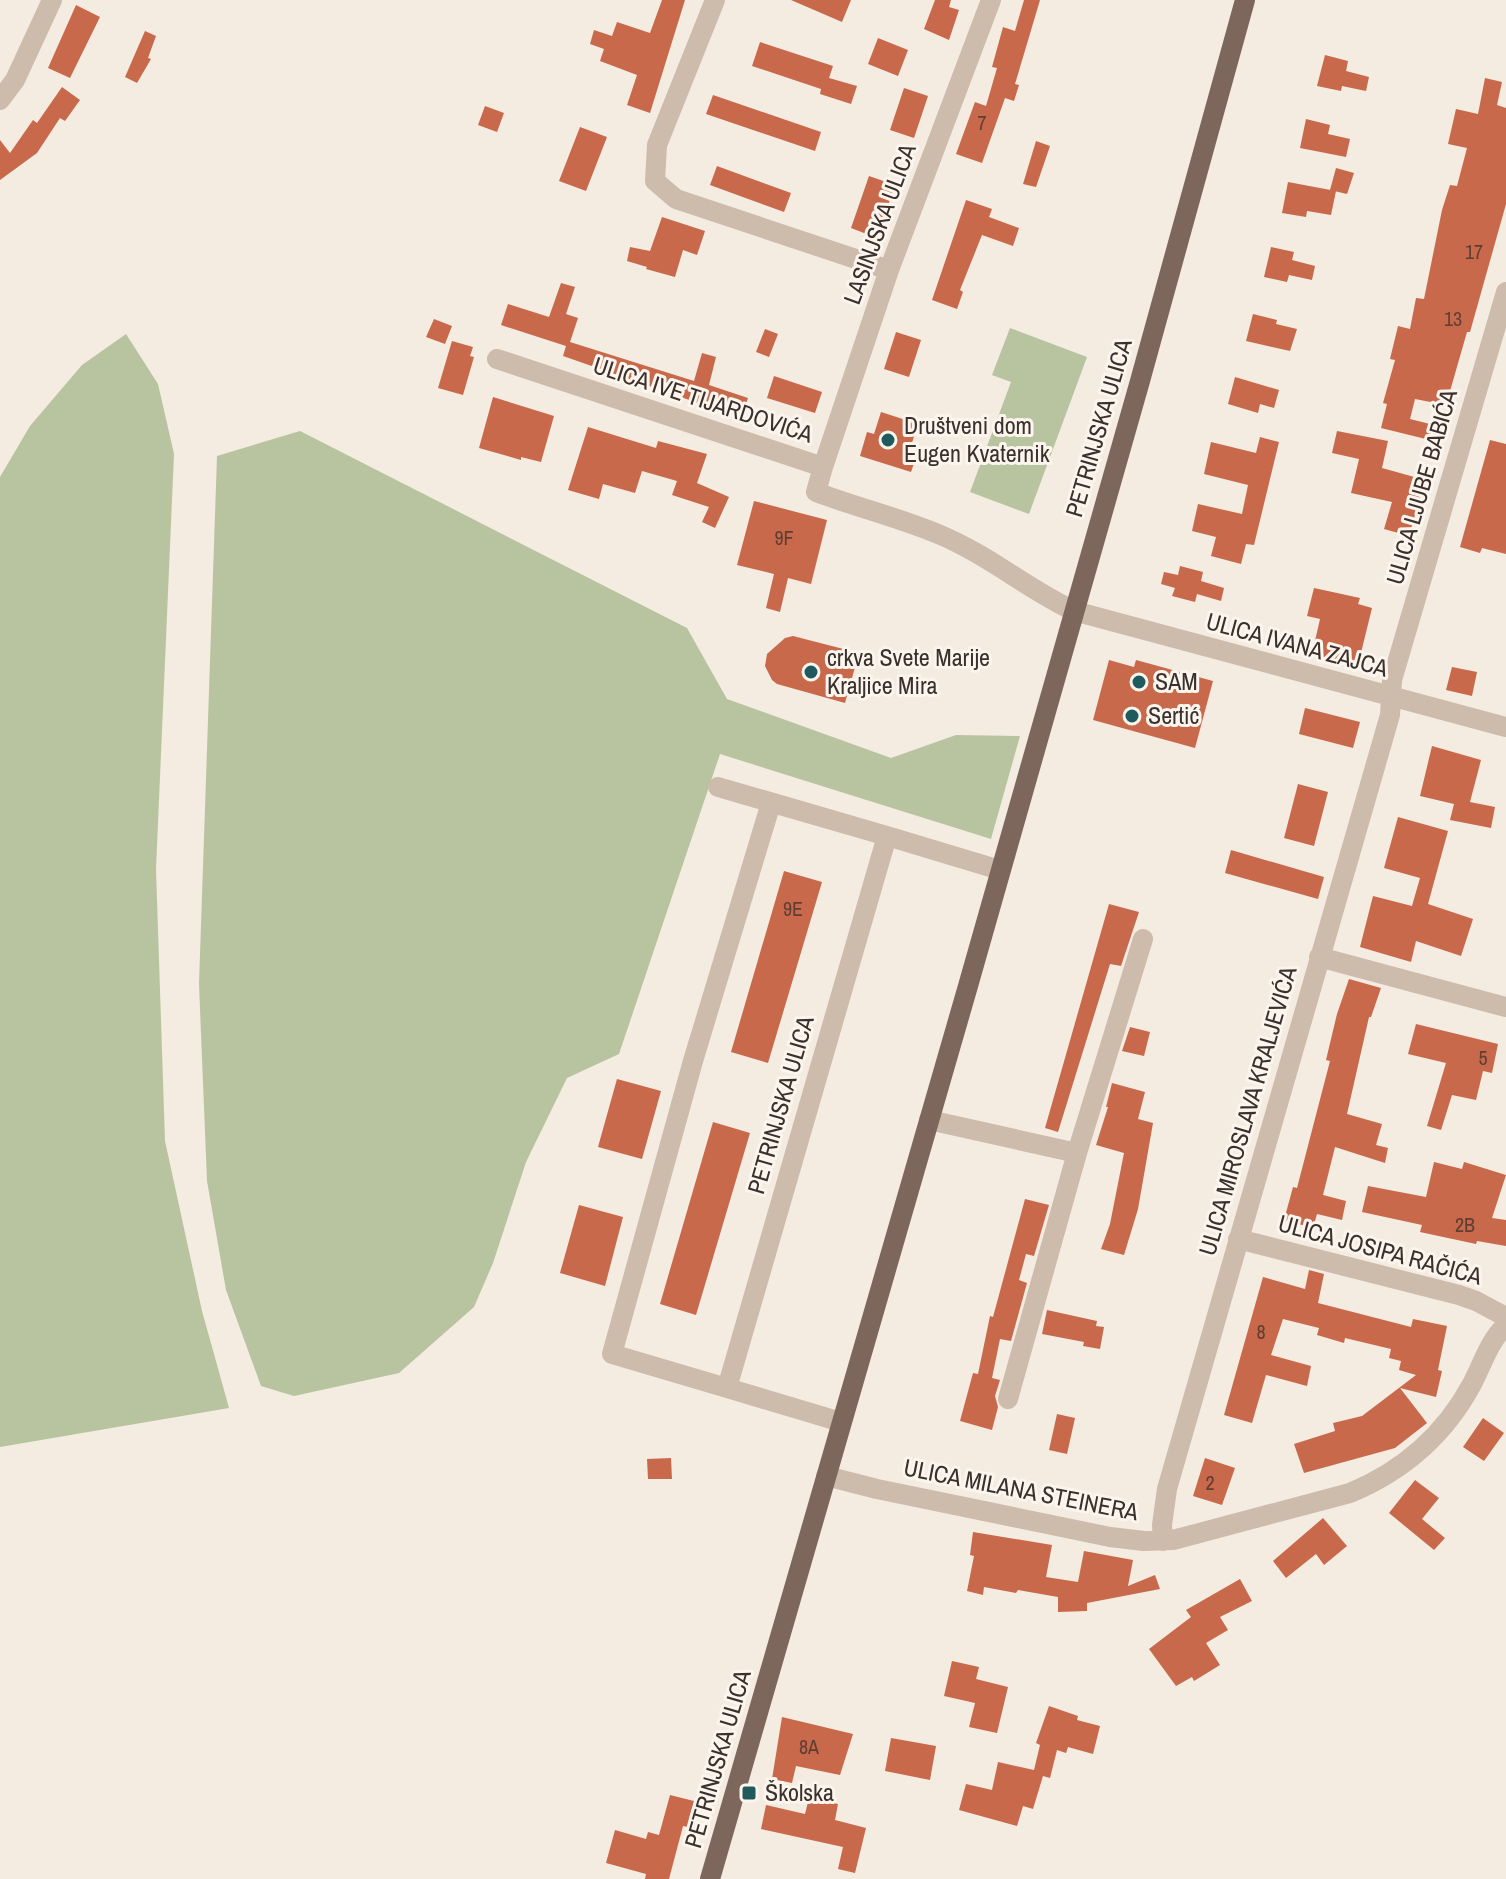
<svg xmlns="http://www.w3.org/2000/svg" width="1506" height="1879" font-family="'Archivo Narrow',sans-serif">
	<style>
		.green { fill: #b8c4a0 }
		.building { fill: #c8694b }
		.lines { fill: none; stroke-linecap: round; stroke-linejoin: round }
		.street { stroke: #cdbbac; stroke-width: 20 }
		.primary { stroke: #7d675c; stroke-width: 20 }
		.poi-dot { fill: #1f5a5e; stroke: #fbf5ee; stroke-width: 3 }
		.labels { text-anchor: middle; stroke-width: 6; stroke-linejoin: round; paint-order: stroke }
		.number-label { font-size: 20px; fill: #5e3e33 }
		.street-label { font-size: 24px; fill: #3b302b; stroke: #fbf5ee }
		.poi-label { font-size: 24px; fill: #3b302b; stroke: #fbf5ee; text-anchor: start }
	</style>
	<rect width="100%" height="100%" fill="#f4ebe1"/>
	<path class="green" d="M1010,328L1087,357L1029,514L970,492L1011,382L992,375Z
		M126,334L158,384L174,454L156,869L165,1141L202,1311L229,1408L0,1447V477L30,426L82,365Z
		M300,431L687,628L727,699L891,758L956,735L1020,736L991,839L720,754L619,1054L567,1078L526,1162L493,1263L474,1307L399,1373L294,1396L261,1386L226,1290L207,1181L199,984L217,456Z"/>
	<path class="building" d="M662,0H685L650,113L627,105L637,75L600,61L604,49L590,44L594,30L612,36L617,22L650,33Z
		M791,0H851L842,22Z
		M935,0H951L949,7L959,10L949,40L924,29Z
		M1024,0H1040L1015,84L1019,85L1014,101L1005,98L982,163L956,154L975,102L986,106L997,68L992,67L1003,27L1015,31Z
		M76,5L100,17L70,78L48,68Z
		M145,31L156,36L148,58L151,59L137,83L125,77Z
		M878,38L908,50L898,76L868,64Z
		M760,42L833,66L829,78L857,86L851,104L820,94L821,89L752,66Z
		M1325,55L1348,61L1346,71L1369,77L1366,91L1342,86L1341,91L1317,86Z
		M1485,78L1502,82L1497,105L1506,108V204L1470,332H1467L1446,405L1415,399L1410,419L1442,427L1438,442L1381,428L1387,404L1383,403L1395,360L1390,359L1398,326L1410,329L1416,298L1424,299L1442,210L1450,185L1457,186L1467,148L1448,144L1456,109L1478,114Z
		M62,87L80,100L65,121L60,118L37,153L0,180V140L10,153L33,120L37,123Z
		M904,88L928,96L914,138L890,130Z
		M713,95L821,132L815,151L706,114Z
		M485,106L504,113L497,132L478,125Z
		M1306,119L1330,125L1328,134L1350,139L1346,157L1300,148Z
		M580,127L607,137L586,191L559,181Z
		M1036,141L1050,146L1036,187L1023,184Z
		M717,166L791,193L784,212L710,185Z
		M1336,168L1354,173L1347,194L1330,190Z
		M869,176L895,185L877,238L851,228Z
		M1288,182L1336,191L1331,215L1307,211L1306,217L1282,213Z
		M966,200L992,209L989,217L1019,228L1013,246L982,235L960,290L963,292L957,309L932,300Z
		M662,217L705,231L697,255L683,250L675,277L646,269L647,267L627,261L630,247L650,251Z
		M1271,247L1294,252L1292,260L1315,266L1312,280L1289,275L1287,282L1264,277Z
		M561,283L575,287L566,314L578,318L570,342L694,381L702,353L716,357L709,385L748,398L741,418L563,356L566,346L501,325L508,304L549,317Z
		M1253,314L1277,320L1276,324L1297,329L1290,351L1246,341Z
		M434,319L452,326L445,344L426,337Z
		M765,329L778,334L769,357L756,352Z
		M896,332L921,340L909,377L884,369Z
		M452,341L473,347L470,356L474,357L463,395L438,388Z
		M774,376L822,392L815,413L767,398Z
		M1235,377L1279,390L1274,408L1260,404L1258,413L1228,404Z
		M493,397L554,416L541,462L521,457V460L479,448Z
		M881,412L918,424L911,446L919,449L911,472L860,456L867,432L874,434Z
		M588,427L656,448L658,441L707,454L697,483L729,497L715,528L702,522L709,507L672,495L677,481L642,471L635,493L603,484L599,499L568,490Z
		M1337,431L1388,441L1382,468L1425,480L1409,536L1384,529L1392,502L1351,493L1359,459L1332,453Z
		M1260,437L1279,442L1254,545L1246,544L1241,564L1211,556L1216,537L1192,531L1198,504L1242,514L1248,485L1204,474L1211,442L1256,453Z
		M1490,440L1506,444V554L1482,548L1480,553L1460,547Z
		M754,501L827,520L811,584L788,578L780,612L766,608L774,574L737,565Z
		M1180,566L1203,572L1201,581L1224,588L1221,601L1197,594L1195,602L1172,596L1175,588L1161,584L1164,572L1178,575Z
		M1314,588L1360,598L1358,604L1372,608L1358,665L1312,654L1320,619L1307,616Z
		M793,636L859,653L845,703L777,684L772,680L765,666L767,654L785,638Z
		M1109,660L1134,667L1136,660L1213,681L1195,748L1093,720Z
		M1452,667L1477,672L1472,696L1446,690Z
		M1305,708L1360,722L1353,748L1299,734Z
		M1432,746L1481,760L1470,802L1495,807L1491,828L1450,820L1454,804L1420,796Z
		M1298,784L1328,792L1314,846L1284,838Z
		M1398,817L1448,831L1428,904L1473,919L1461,956L1416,941L1411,962L1360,947L1373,896L1412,906L1420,878L1384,868Z
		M1231,850L1324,877L1318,899L1225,873Z
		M784,871L822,882L768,1063L731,1052Z
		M1109,904L1139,912L1121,966L1110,964L1058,1132L1045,1128Z
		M1349,979L1381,988L1371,1017H1369L1347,1114L1382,1124L1376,1145L1388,1148L1385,1163L1335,1147L1323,1195L1346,1201L1342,1220L1317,1214L1313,1228L1284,1220L1293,1187L1297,1188L1330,1061L1326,1060L1337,1014Z
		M1416,1024L1498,1044L1492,1073L1483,1071L1476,1100L1452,1095L1441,1130L1427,1126L1446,1063L1408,1054Z
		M1130,1027L1150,1032L1144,1056L1122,1051Z
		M617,1079L661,1091L642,1159L598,1147Z
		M1112,1083L1145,1092L1138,1119L1153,1123L1138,1209L1124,1255L1101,1249L1110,1224L1124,1153L1096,1145L1108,1107H1106Z
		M713,1122L750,1133L696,1315L660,1304Z
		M1434,1162L1462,1169L1464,1162L1506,1175L1492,1218L1506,1220V1246L1477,1241L1476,1244L1420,1232L1422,1225L1362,1212L1368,1186L1426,1197Z
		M1025,1199L1049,1205L1034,1256L1026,1254L1019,1280L1027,1283L1011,1341L1000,1339L992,1378L1000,1380L995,1396L998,1407L992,1430L960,1421L973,1373L978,1374L990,1316L993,1317Z
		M579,1205L623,1217L605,1286L560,1273Z
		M1309,1270L1324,1274L1318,1303L1411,1327L1413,1319L1447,1326L1438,1370L1442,1371L1436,1397L1400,1388L1427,1423L1395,1448L1304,1473L1294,1444L1335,1431L1333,1423L1362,1416L1416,1375L1399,1370L1401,1361L1389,1358L1391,1349L1345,1338L1344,1343L1317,1335L1319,1328L1283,1319L1271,1355L1311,1366L1307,1386L1266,1375L1252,1423L1224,1415L1263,1277L1305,1289Z
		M1047,1310L1097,1321L1096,1326L1104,1327L1100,1349L1083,1346L1084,1342L1042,1334Z
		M1057,1414L1075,1418L1067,1454L1049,1450Z
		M1483,1418L1504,1433L1484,1461L1463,1447Z
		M671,1458L672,1479H648L647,1459Z
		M1205,1458L1235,1468L1222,1505L1193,1496Z
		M1415,1480L1439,1498L1422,1519L1445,1538L1434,1550L1389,1513Z
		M1323,1518L1347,1546L1324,1565L1316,1554L1286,1578L1273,1561Z
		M973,1532L1052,1545L1046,1577L1078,1582L1084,1551L1133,1560L1128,1586L1155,1575L1160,1589L1087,1603V1611L1058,1612V1597L1018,1590L1016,1593L984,1587L983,1595L967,1591L974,1556L970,1555Z
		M1240,1579L1252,1601L1220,1617L1228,1630L1206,1643L1220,1665L1194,1681L1192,1677L1176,1686L1149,1649L1191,1617L1186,1610Z
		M952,1661L979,1667L976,1679L1008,1687L997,1733L969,1727L975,1703L944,1696Z
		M1049,1706L1078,1716L1077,1720L1100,1726L1093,1754L1068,1747L1066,1753L1057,1750L1050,1778L1043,1776L1033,1809L1023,1806L1017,1826L959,1810L966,1784L992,1790L998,1762L1034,1770L1040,1745L1036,1743Z
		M782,1717L853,1734L840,1775L796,1766L792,1783L772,1779Z
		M891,1738L936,1746L930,1780L885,1771Z
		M670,1795L694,1801L688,1827L683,1826L669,1879H645L646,1874L606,1863L615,1830L646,1839L648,1832L659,1835Z
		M809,1798L838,1804L835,1820L866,1828L855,1873L838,1869L843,1847L761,1829L766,1805L805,1814Z"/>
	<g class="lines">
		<path class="street" d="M715,0L657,145L655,181L676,199L889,270
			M0,100L15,80L52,0
			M497,359L823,467L816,492C858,508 905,519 945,537C991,557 1029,590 1074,611L1506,727
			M823,467L889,270L991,0
			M718,787L887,836
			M1319,957L1506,1007
			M929,1120L1077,1153
			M1238,1239L1459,1295L1476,1301L1506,1317
			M727,1388L612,1354L693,1061L771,803
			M1008,1399L1077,1153L1143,939
			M841,1422L727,1388L887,836L1000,870
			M826,1476L877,1489L1110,1537L1144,1541L1173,1540L1350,1493C1403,1471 1445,1434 1472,1384C1483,1363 1489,1341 1506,1325
			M1163,1541L1162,1525L1167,1489L1390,715L1392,680L1506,292"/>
		<path class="primary" d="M710,1879L968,986L1140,381L1245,0"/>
	</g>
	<g class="poi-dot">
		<circle cx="888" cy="440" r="8"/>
		<circle cx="811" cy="672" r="8"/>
		<circle cx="1139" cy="682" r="8"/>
		<circle cx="1132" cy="716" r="8"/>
		<rect x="741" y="1785" width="16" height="16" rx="4"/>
	</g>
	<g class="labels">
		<g class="number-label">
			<text x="982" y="130">7</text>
			<text x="1474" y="259">17</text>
			<text x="1453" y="326">13</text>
			<text x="784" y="545">9F</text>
			<text x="793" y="916">9E</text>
			<text x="1483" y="1065">5</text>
			<text x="1465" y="1232">2B</text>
			<text x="1261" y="1339">8</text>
			<text x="1210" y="1490">2</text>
			<text x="809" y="1754">8A</text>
		</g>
		<g class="street-label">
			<text transform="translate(880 224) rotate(-70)" y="8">LASINJSKA ULICA</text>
			<text transform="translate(703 400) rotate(18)" y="8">ULICA IVE TIJARDOVIĆA</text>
			<text transform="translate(1099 428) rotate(-74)" y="8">PETRINJSKA ULICA</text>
			<text transform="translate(1422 487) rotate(-74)" y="8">ULICA LJUBE BABIĆA</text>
			<text transform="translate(1297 645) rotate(15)" y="8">ULICA IVANA ZAJCA</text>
			<text transform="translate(781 1105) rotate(-74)" y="8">PETRINJSKA ULICA</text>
			<text transform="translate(1248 1111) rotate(-74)" y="8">ULICA MIROSLAVA KRALJEVIĆA</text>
			<text transform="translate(1380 1250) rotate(15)" y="8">ULICA JOSIPA RAČIĆA</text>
			<text transform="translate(1021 1490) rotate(11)" y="8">ULICA MILANA STEINERA</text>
			<text transform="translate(718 1759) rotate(-74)" y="8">PETRINJSKA ULICA</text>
		</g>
		<g class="poi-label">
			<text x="904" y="434">Društveni dom<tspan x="904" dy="28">Eugen Kvaternik</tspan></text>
			<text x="827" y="666">crkva Svete Marije<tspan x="827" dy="28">Kraljice Mira</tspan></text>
			<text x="1155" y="690">SAM</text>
			<text x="1148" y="724">Sertić</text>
			<text x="765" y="1801">Školska</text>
		</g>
	</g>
</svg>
